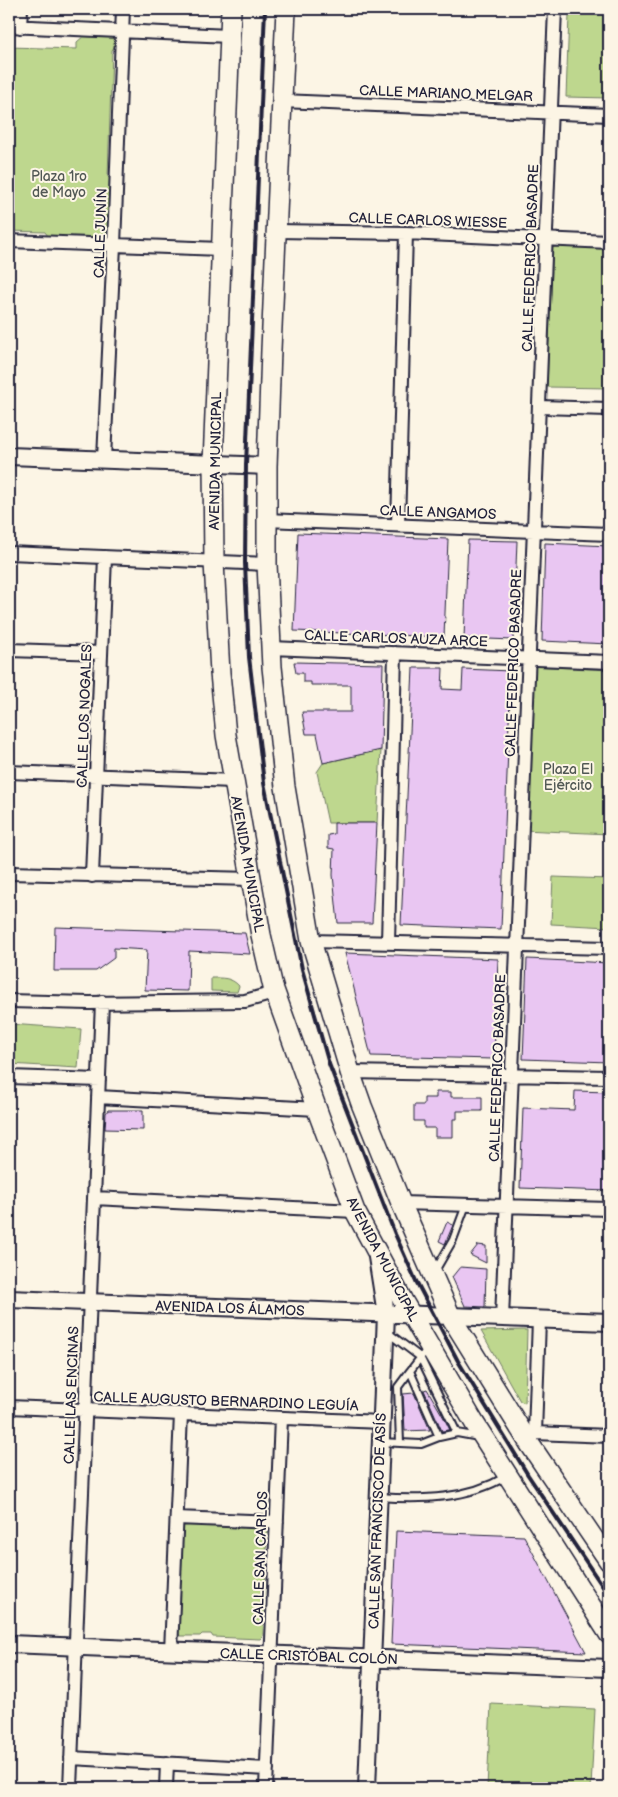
<svg xmlns="http://www.w3.org/2000/svg" width="618" height="1797" font-family="'Balsamiq Sans',sans-serif">
	<style>
		.green { fill: #bed78e; stroke: #707c64 }
		.building { fill: #e9c6f2; stroke: #22223b }
		.lines { fill: none; stroke-linecap: round; stroke-linejoin: round }
		.service-casing { stroke: #22223b; stroke-width: 10 }
		.minor-casing { stroke: #22223b; stroke-width: 16 }
		.tertiary-casing { stroke: #22223b; stroke-width: 20 }
		.secondary-casing { stroke: #22223b; stroke-width: 22 }
		.service { stroke: #fcf5e5; stroke-width: 6 }
		.minor { stroke: #fcf5e5; stroke-width: 12 }
		.tertiary { stroke: #fcf5e5; stroke-width: 16 }
		.secondary { stroke: #fcf5e5; stroke-width: 19 }
		.rail { stroke: #22223b; stroke-width: 4 }
		.labels { text-anchor: middle; stroke-width: 4; stroke-linejoin: round; paint-order: stroke }
		.street-label { font-size: 14px; fill: #22223b; stroke: #fcf5e5 }
		.park-label { font-size: 14px; fill: #515854; stroke: #fcf5e5 }
	</style>
	<rect width="100%" height="100%" fill="#fcf5e5"/>
	<filter id="ink" filterUnits="userSpaceOnUse"><feTurbulence type="fractalNoise" baseFrequency=".02" numOctaves="2"/><feDisplacementMap in="SourceGraphic" scale="10" xChannelSelector="R" yChannelSelector="G"/><feConvolveMatrix kernelMatrix="1 2 1 2 8 2 1 2 1" color-interpolation-filters="sRGB"/></filter>
	<g filter="url(#ink)">
		<path class="green" d="M575,9H609V98L566,97L569,15Z
			M85,35L116,37L115,46L112,50L108,177L111,180L109,232L103,238L48,236L45,232L9,231V47L77,49V42Z
			M553,244L609,246V388L547,387Z
			M531,666L609,670V834L523,830Z
			M381,750L377,823H328L317,772L323,763Z
			M553,877L609,879V927L551,924Z
			M211,978C222,978 231,977 239,986L237,992L211,991Z
			M9,1024L81,1029L78,1068L9,1064Z
			M527,1330L525,1403L520,1401L481,1331Z
			M185,1525L263,1527L267,1530L263,1636L260,1639L213,1637L211,1634H202L200,1636H180L178,1633L182,1528Z
			M491,1704L595,1709L591,1788H487Z"/>
		<path class="building" d="M298,533L448,539L444,637L294,631Z
			M468,540L517,541L513,640L464,638Z
			M545,543L609,546V644L542,641Z
			M294,662L383,664L381,750L323,763L317,734H306L302,712H351V685H311V682H303V673H296Z
			M413,668H443L442,689L462,690L463,669L511,671L501,929L401,925Z
			M334,823H377L372,923H338L333,875L334,849L328,848V835L334,834Z
			M55,927L245,933L250,954L189,951L188,991L145,990L147,950L114,948V958L96,971H54Z
			M345,953L498,959L494,1059L371,1056Z
			M527,959L609,963V1062L523,1059Z
			M575,1091L609,1092V1191L520,1188L523,1108L574,1110Z
			M436,1092H451V1097H482V1111H457V1119H453V1137H435V1128H424V1121H414V1105H424V1098H436Z
			M108,1110H143V1130L105,1129L106,1113Z
			M447,1222L453,1225L445,1244L439,1241Z
			M478,1245L486,1246V1263L470,1255Z
			M460,1267L486,1269L485,1307L465,1306L452,1277Z
			M427,1389L444,1418L450,1430L442,1431L424,1390Z
			M414,1393L430,1430L405,1431L403,1394Z
			M396,1531L524,1536L586,1652L391,1644Z"/>
		<g class="lines">
			<g class="service-casing">
				<path id="service" d="M435,1271L453,1240L466,1205
					M387,1332L420,1357L457,1433
					M428,1348L410,1371L439,1437L457,1433L479,1437
					M410,1371L398,1387L400,1443L421,1444L439,1437
					M381,1442L400,1443
					M379,1497C422,1500 468,1499 505,1477"/>
			</g>
			<g class="minor-casing">
				<path id="minor" d="M9,26L229,36
					M20,27L21,9
					M282,101L609,115
					M276,231L406,233L609,242
					M9,241L221,249
					M539,407L609,409
					M104,459L114,245L123,9
					M266,520L609,534
					M398,525L406,233
					M9,553L267,564
					M271,648L609,662
					M9,650L101,653
					M9,772L233,781
					M9,873L252,879
					M92,876L105,557
					M311,941L609,948
					M388,943L395,653
					M9,1001L89,1003L245,1001L274,993
					M350,1072L609,1077
					M9,1077L99,1080
					M98,1097L317,1109
					M94,1198L355,1211
					M401,1203L609,1209
					M502,1319L555,9
					M9,1407L382,1422
					M535,1433L609,1436
					M529,1443L535,1433L539,1320
					M177,1518L277,1522
					M171,1651L181,1414
					M71,1758L267,1769
					M70,1788L102,1002
					M166,1788L167,1763
					M266,1788L281,1418"/>
			</g>
			<g class="tertiary-casing">
				<path id="tertiary" d="M9,456L267,466
					M9,1299L609,1322
					M9,1644L609,1668
					M367,1788L386,1314L377,1257"/>
			</g>
			<g class="secondary-casing">
				<path id="secondary" d="M231,9L213,464L214,562L220,673L226,735L261,935L273,987L320,1118L355,1211L403,1301L475,1424L609,1634
					M286,9L271,350L267,466V564L272,667L285,787L311,941L350,1072L362,1106L401,1203L451,1317L529,1443L609,1561"/>
			</g>
			<use href="#service" class="service"/>
			<use href="#minor" class="minor"/>
			<use href="#tertiary" class="tertiary"/>
			<use href="#secondary" class="secondary"/>
			<path class="rail" d="M265,9L246,465L245,563L249,657L264,783L302,969L329,1064L395,1234L416,1281L458,1361L528,1475L609,1596"/>
		</g>
	</g>
	<g class="labels">
		<g class="street-label">
			<text transform="translate(446 93) rotate(2)" y="5">CALLE MARIANO MELGAR</text>
			<text transform="translate(428 220) rotate(2)" y="5">CALLE CARLOS WIESSE</text>
			<text transform="translate(100 233) rotate(-88)" y="5">CALLE JUNÍN</text>
			<text transform="translate(530 258) rotate(-88)" y="5">CALLE FEDERICO BASADRE</text>
			<text transform="translate(215 461) rotate(-89)" y="5">AVENIDA MUNICIPAL</text>
			<text transform="translate(438 512) rotate(2)" y="5">CALLE ANGAMOS</text>
			<text transform="translate(396 638) rotate(2)" y="5">CALLE CARLOS AUZA ARCE</text>
			<text transform="translate(513 663) rotate(-88)" y="5">CALLE FEDERICO BASADRE</text>
			<text transform="translate(84 716) rotate(-88)" y="5">CALLE LOS NOGALES</text>
			<text transform="translate(248 864) rotate(80)" y="5">AVENIDA MUNICIPAL</text>
			<text transform="translate(497 1068) rotate(-88)" y="5">CALLE FEDERICO BASADRE</text>
			<text transform="translate(383 1259) rotate(62)" y="5">AVENIDA MUNICIPAL</text>
			<text transform="translate(230 1308) rotate(2)" y="5">AVENIDA LOS ÁLAMOS</text>
			<text transform="translate(71 1395) rotate(-88)" y="5">CALLE LAS ENCINAS</text>
			<text transform="translate(226 1401) rotate(2)" y="5">CALLE AUGUSTO BERNARDINO LEGUÍA</text>
			<text transform="translate(377 1521) rotate(-88)" y="5">CALLE SAN FRANCISCO DE ASÍS</text>
			<text transform="translate(260 1558) rotate(-88)" y="5">CALLE SAN CARLOS</text>
			<text transform="translate(309 1656) rotate(2)" y="5">CALLE CRISTÓBAL COLÓN</text>
		</g>
		<g class="park-label">
			<text x="59" y="181">Plaza 1ro<tspan x="59" dy="16">de Mayo</tspan></text>
			<text x="568" y="774">Plaza El<tspan x="568" dy="16">Ejército</tspan></text>
		</g>
	</g>
	<rect width="618" height="1797" fill="none" stroke="#fcf5e5" stroke-width="30"/>
	<rect x="15" y="15" width="588" height="1767" fill="none" stroke="#22223b" stroke-width="2" filter="url(#ink)"/>
</svg>
